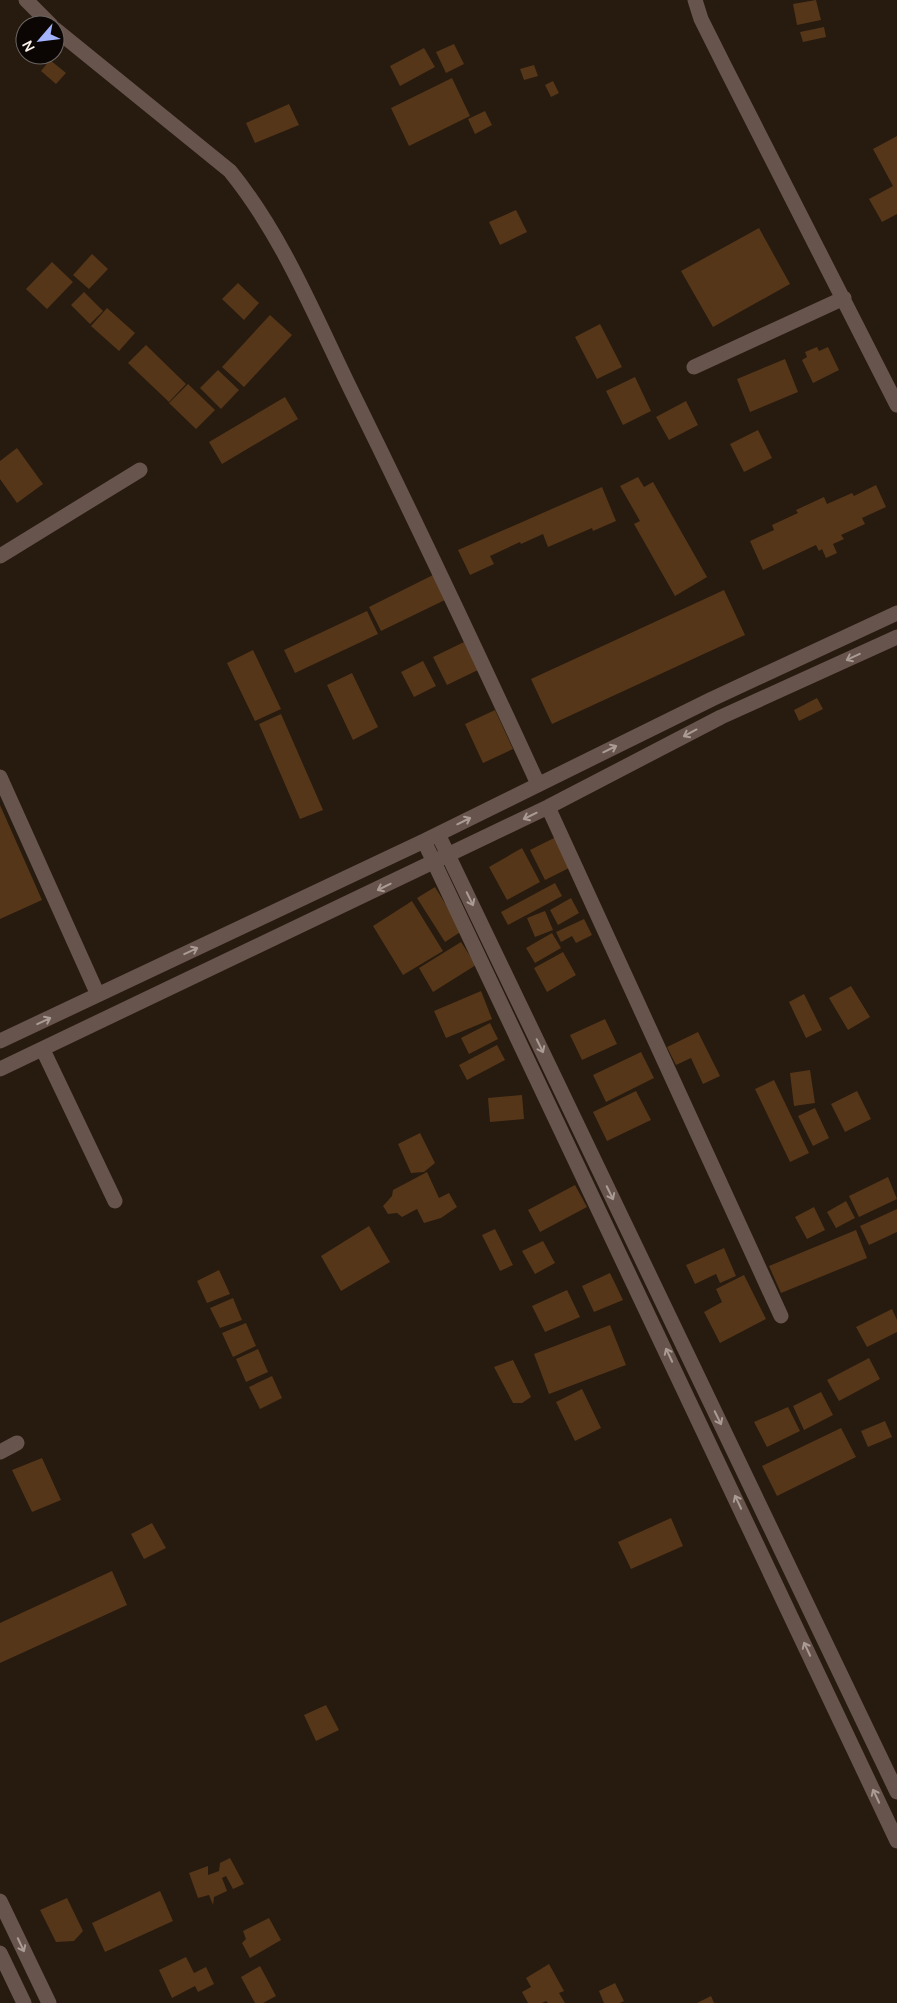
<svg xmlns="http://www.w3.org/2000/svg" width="897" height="2003" font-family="Manrope,sans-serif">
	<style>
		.building { fill: #553619 }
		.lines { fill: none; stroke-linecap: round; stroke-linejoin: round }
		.minor { stroke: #67544d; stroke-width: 15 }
		.oneway { stroke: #aa9c95 }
	</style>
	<rect width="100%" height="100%" fill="#271a0f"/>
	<path class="building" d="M816,0L821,20L797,25L793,4Z
		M824,27L826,37L803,42L800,32Z
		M454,44L464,64L446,73L436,52Z
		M424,48L435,67L400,86L390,66Z
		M50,60L66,73L56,84L41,71Z
		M534,65L538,76L524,80L520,69Z
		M452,78L470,116L409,146L391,108Z
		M553,81L559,93L551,97L545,85Z
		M289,104L299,125L255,143L246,123Z
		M485,111L492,125L475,134L468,119Z
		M897,136V214L882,222L869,199L893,186L873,149Z
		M516,210L527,232L500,245L489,222Z
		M759,228L790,284L713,327L681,271Z
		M92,254L108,269L89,289L73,275Z
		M52,262L73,282L47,309L26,289Z
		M238,283L259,303L244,320L222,299Z
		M84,292L103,311L90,324L71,305Z
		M107,308L135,333L119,351L91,326Z
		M270,315L292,335L244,387L222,367Z
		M600,324L622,367L597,379L575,337Z
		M146,345L186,384L169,402L128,363Z
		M817,347L819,351L828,347L839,370L813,383L802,360L807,357L805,352Z
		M785,359L798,392L750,412L737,379Z
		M218,370L239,390L221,409L200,388Z
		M635,377L651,411L623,425L606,391Z
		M188,384L215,410L196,429L169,403Z
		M285,397L298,419L222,464L209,442Z
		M686,401L698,425L669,440L656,417Z
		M758,430L772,458L744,472L730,444Z
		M17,448L43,484L17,503L0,479V461Z
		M638,477L644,487L653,482L707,577L675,596L634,524L640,521L620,486Z
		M876,485L886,507L862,518L865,524L841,535L844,539L833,544L837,553L826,558L822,549L819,551L816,545L763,570L750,541L774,530L772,525L798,513L796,510L824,497L827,504L852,493L854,496Z
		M602,487L616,521L593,531L592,528L548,547L543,534L521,544L520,542L490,556L494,564L470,575L458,550Z
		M437,573L449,598L381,631L369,607Z
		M724,590L745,635L552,724L531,679Z
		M367,611L378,634L295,673L284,650Z
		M464,642L478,670L447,685L433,657Z
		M253,650L281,709L255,721L227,663Z
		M423,661L436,686L414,697L401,672Z
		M352,673L378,727L353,740L327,685Z
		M817,698L823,709L799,721L794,710Z
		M495,710L513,749L483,763L465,724Z
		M281,714L323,810L300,819L259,724Z
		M0,805L42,900L0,919Z
		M556,837L571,867L545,880L530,850Z
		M522,848L540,882L507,900L489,867Z
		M555,883L562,896L508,925L501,912Z
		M435,887L462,931L445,942L417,898Z
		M571,898L579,913L558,925L550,910Z
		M412,901L443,951L403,975L373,926Z
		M545,911L553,930L535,937L527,918Z
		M584,919L592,935L576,943L572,936L561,942L556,932Z
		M552,933L561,948L535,963L526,948Z
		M461,942L476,965L433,992L419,968Z
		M563,952L576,975L547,992L534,968Z
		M851,986L870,1017L848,1030L829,998Z
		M481,991L492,1019L446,1038L434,1011Z
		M804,994L822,1030L806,1038L789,1002Z
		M605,1019L617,1044L582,1060L570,1035Z
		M490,1023L498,1039L469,1054L461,1038Z
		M698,1032L720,1076L703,1084L691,1058L676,1065L667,1047Z
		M497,1045L505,1060L467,1080L459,1065Z
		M641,1052L654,1078L606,1102L593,1075Z
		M810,1070L815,1103L794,1106L790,1073Z
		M774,1080L809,1153L790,1162L755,1089Z
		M636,1091L651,1120L607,1141L593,1112Z
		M857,1091L871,1119L845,1132L831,1104Z
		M522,1095L524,1119L490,1122L488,1098Z
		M815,1108L829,1138L813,1146L798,1116Z
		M420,1133L435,1163L424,1172L411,1173L398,1144Z
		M427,1172L439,1198L449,1193L457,1207L441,1218L424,1223L417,1209L402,1217L397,1213L388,1214L383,1206L392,1196L393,1190Z
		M888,1177L897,1199L859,1217L849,1196Z
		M575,1185L587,1207L540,1232L528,1210Z
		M846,1201L855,1218L836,1228L827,1212Z
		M814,1207L825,1230L807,1239L795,1217Z
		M897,1209V1232L869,1245L860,1226Z
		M369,1226L390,1262L341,1291L321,1256Z
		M495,1229L513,1265L500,1271L482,1235Z
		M856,1230L867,1258L781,1293L769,1266Z
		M543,1241L555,1263L535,1274L522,1251Z
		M724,1248L736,1276L720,1283L716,1274L695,1284L686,1265Z
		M219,1270L230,1294L207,1303L197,1281Z
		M610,1273L623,1300L594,1312L582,1286Z
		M744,1275L766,1319L720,1343L704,1312L722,1302L716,1289Z
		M567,1290L580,1317L545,1332L532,1306Z
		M233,1298L242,1320L220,1328L210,1308Z
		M892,1309L897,1320V1332L867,1347L856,1327Z
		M246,1323L256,1346L233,1357L222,1333Z
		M610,1325L626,1365L549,1394L534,1354Z
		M258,1349L268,1372L246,1382L236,1359Z
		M869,1358L880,1379L839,1401L827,1380Z
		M513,1360L531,1397L522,1403H513L494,1367Z
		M272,1376L282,1398L260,1409L249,1387Z
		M582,1389L601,1428L575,1441L556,1402Z
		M821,1392L833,1415L804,1430L793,1406Z
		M788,1407L800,1431L767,1447L754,1422Z
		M885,1421L892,1437L868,1447L861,1431Z
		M841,1428L856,1457L777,1496L762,1466Z
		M42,1458L61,1500L32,1512L12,1470Z
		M671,1518L683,1546L631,1569L618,1542Z
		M152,1523L166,1548L144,1559L131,1534Z
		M112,1571L127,1605L0,1663V1623Z
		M326,1705L339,1730L316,1741L304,1715Z
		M230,1858L244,1884L233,1889L226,1876L222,1878L227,1891L214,1897L213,1905L209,1895L198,1898L189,1873L208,1866V1875L219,1871L220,1863Z
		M160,1891L173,1921L105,1952L92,1923Z
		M67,1898L83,1931L74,1941L56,1942L40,1910Z
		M269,1918L281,1940L250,1958L242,1943L246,1939L243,1931Z
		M186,1957L194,1973L206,1967L214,1984L198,1992L195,1986L172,1998L159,1970Z
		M549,1964L564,1991L559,1993L565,2003H548L546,2001L542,2003H528L522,1992L531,1987L526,1978Z
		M260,1966L276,1996L263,2003H255L241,1977Z
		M615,1983L624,2001L620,2003H604L599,1991Z
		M711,1996L714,2003H697Z"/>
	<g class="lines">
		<path class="minor" d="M26,0L51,25
			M695,0L701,19L725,67L897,405
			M55,29L230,171C282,235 314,314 350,388C415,520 477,651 538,784
			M694,367L844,298
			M0,556L140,470
			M0,777L98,995
			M548,807L781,1316
			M438,834L897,1792
			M424,841L897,1841
			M0,1041L424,841L712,699L897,613
			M43,1050L115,1201
			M0,1069L548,807L721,717L897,637
			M0,1452L17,1443
			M0,1901L49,2003
			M0,1953L24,2003"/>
	</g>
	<defs><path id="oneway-shaft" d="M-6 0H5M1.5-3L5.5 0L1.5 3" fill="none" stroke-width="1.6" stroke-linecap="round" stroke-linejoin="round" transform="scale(1.25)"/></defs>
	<g class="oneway">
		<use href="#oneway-shaft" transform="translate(853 657) rotate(155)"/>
		<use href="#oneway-shaft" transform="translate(690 733) rotate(152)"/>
		<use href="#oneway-shaft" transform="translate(610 749) rotate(-26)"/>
		<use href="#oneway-shaft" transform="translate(530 816) rotate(154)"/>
		<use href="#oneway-shaft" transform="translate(464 821) rotate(-26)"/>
		<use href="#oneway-shaft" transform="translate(384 887) rotate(154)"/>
		<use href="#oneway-shaft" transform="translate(470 899) rotate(64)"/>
		<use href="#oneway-shaft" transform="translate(191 951) rotate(-25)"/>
		<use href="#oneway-shaft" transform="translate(44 1021) rotate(-25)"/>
		<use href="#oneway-shaft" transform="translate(540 1046) rotate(64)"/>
		<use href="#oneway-shaft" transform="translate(610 1193) rotate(64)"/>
		<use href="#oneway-shaft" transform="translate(669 1355) rotate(-115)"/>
		<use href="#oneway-shaft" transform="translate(718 1418) rotate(64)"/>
		<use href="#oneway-shaft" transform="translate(738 1502) rotate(-115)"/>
		<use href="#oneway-shaft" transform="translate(807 1649) rotate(-115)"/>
		<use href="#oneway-shaft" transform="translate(876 1796) rotate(-115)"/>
		<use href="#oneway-shaft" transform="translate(21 1945) rotate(65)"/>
	</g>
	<g transform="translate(40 40) rotate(242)"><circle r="24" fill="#0b0603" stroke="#6b6560"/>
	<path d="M0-4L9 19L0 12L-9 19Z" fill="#a2b2fd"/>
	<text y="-8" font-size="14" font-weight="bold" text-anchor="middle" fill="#fcf3ec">N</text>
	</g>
</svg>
